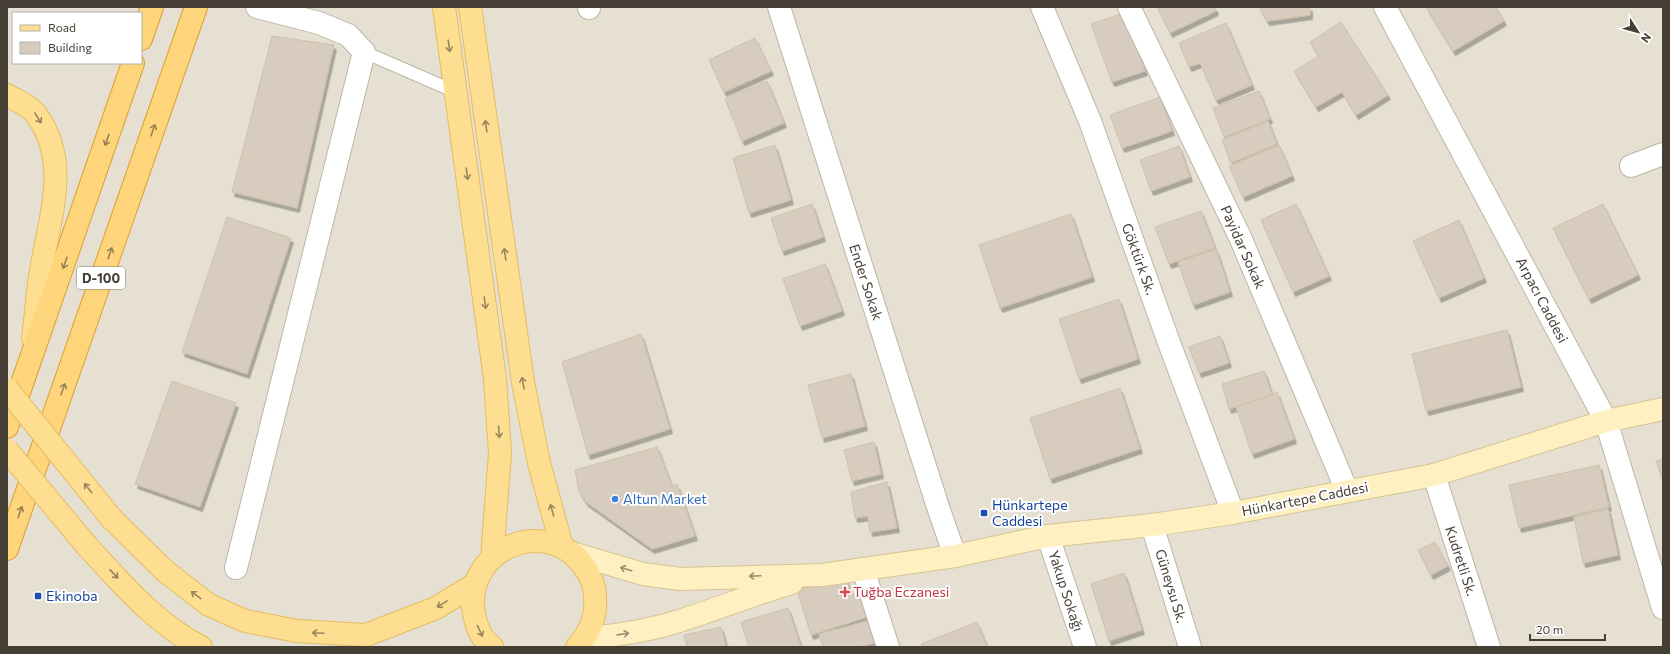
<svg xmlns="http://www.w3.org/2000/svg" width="1670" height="654" font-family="Commissioner,sans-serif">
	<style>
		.residential { fill: #e6e0d2; fill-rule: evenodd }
		.building { fill: #d7ccbd; stroke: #cec1ad; filter: url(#shadow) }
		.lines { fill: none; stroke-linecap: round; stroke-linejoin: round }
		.service-casing { stroke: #bdb6a7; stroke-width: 14 }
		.minor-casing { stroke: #bdb6a7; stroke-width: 24 }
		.secondary-casing { stroke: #d6c495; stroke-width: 24 }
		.primary-casing { stroke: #e4bc61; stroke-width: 24 }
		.trunk-casing { stroke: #dd9f33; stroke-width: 24 }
		.service { stroke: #fff; stroke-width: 12 }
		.minor { stroke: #fff; stroke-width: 22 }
		.secondary { stroke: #fff0c2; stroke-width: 22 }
		.primary { stroke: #fedf91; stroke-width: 22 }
		.trunk { stroke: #fed57a; stroke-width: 22 }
		.primary-bridge-casing { stroke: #e4bc61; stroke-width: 24; stroke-linecap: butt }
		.primary-bridge { stroke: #fedf91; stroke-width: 22 }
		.oneway { stroke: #98865e }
		.oneway2 { stroke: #988254 }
		.oneway3 { stroke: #988e74 }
		.shop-dot { fill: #3f7fe0; stroke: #fff; stroke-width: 1.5 }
		.transit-dot { fill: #1a4fb4; stroke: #fff; stroke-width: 1.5 }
		.health-dot { fill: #e0444e; stroke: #fff; stroke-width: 1.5 }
		.labels { text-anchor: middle; stroke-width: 4; stroke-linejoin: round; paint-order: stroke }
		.shield { fill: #fff; stroke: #7c7871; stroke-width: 1 }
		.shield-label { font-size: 13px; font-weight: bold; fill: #443e34 }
		.street-label { font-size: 14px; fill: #443e34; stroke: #fff }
		.shop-label { font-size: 14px; fill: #366cbe; stroke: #fff; text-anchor: start }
		.transit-label { font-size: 14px; fill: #164399; stroke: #fff; text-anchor: start }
		.health-label { font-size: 14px; fill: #be3a42; stroke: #fff; text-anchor: start }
	</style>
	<defs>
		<filter id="shadow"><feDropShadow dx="2.5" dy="4.5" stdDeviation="0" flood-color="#0004"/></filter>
	</defs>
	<rect width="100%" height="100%" fill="#f2eee4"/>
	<path class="residential" d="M7,7H1663V647H7ZM13,13H141V63H13Z"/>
	<path class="building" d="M1157,7H1215L1216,11L1170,33Z
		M1259,7H1310V15L1267,21Z
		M1426,7H1496L1504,21L1453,51Z
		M1124,13L1145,71L1112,82L1091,24Z
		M1341,22L1388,95L1356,115L1342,92L1316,107L1294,71L1319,56L1310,42Z
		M1226,23L1252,85L1216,100L1200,63L1189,67L1179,43Z
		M272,36L334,45L297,208L232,192Z
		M755,38L771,71L724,92L709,60Z
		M767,81L784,123L742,141L725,99Z
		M1259,91L1270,119L1224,137L1213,108Z
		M1160,97L1172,131L1122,148L1110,115Z
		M1268,121L1277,144L1231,163L1222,140Z
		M775,145L791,200L749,213L733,158Z
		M1279,145L1292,176L1243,197L1229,166Z
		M1179,146L1190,177L1151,191L1140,160Z
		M812,204L823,237L782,251L771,218Z
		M1296,204L1329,276L1293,292L1261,220Z
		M1603,204L1638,275L1589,299L1553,228Z
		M1201,211L1215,248L1169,264L1155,227Z
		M1071,214L1092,277L1000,308L979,245Z
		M227,217L291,238L247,374L182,352Z
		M1459,220L1484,278L1439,298L1413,241Z
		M1216,249L1230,292L1193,305L1178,262Z
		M825,264L842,311L800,326L783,279Z
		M1119,299L1138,359L1079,379L1059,319Z
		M1507,330L1521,387L1426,411L1412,354Z
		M641,334L670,429L588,455L562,362Z
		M1220,336L1229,363L1199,373L1189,347Z
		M1264,371L1272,395L1229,409L1222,384Z
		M851,374L865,426L822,438L808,385Z
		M172,381L236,403L200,507L135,484Z
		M1120,388L1140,449L1050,479L1030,418Z
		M1277,392L1294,439L1252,454L1236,407L1272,395Z
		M874,442L881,474L852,481L844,450Z
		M657,447L672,487L677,484L695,536L652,549L586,502L579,492L575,470Z
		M1663,459V481L1656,461Z
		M1599,465L1609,507L1519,528L1509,485Z
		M887,482L897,528L870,532L868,516L855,518L851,492Z
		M1608,509L1618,555L1583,563L1574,517Z
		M1435,542L1448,566L1431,575L1418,550Z
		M1124,573L1142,630L1109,641L1091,584Z
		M845,575L851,595L863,592L870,616L811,635L797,590Z
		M788,608L801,647H749L741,622Z
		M871,620L877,642L860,647H823L819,634Z
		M977,622L987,647H923L921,644Z
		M721,627L726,647H687L684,635Z"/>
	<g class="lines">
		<g class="service-casing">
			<path id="service" d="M364,52L456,92"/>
		</g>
		<g class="minor-casing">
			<path id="minor" d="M589,7V8
				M779,7L938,507L955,556
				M1042,7L1090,121L1168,340L1233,513
				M1129,7L1240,237L1347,491
				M1385,7L1606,421L1663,608
				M1631,166L1663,154
				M1434,475L1489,647
				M1152,525L1190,647
				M1048,536L1085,647
				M236,568L364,52L348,35L319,23L257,7
				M863,569L888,647"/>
		</g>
		<g class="secondary-casing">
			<path id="secondary" d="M572,553L643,574L680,579L822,575L955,556L1048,536L1152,525L1233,513L1434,475L1606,421L1663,409
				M584,639C616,635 648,631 679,621C717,609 754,594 792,583"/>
		</g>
		<g class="primary-casing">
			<path id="primary" d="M444,7L495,379L500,453L492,558
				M470,7L523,382L539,463L562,547
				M7,95C15,100 29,105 35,113C72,161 49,218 41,271C37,293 36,316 33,338
				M112,519L165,571L209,605L245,621L297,631L366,635L436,608L475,584
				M87,546C121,583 156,624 201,647
				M492,647C488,643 484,640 482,636C476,627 474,616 473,607C469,550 539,519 578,559C585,567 592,577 594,588C598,612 593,629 577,647"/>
		</g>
		<g class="trunk-casing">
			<path id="trunk" d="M141,39L152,7
				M7,427L133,63
				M7,549L196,7"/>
		</g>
		<use href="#service" class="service"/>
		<use href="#minor" class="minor"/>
		<use href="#secondary" class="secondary"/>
		<use href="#primary" class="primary"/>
		<use href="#trunk" class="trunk"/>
		<g class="primary-bridge-casing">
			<path id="primary-bridge" d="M7,389L112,519
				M7,450L87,546"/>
		</g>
		<use href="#primary-bridge" class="primary-bridge"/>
	</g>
	<defs><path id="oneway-shaft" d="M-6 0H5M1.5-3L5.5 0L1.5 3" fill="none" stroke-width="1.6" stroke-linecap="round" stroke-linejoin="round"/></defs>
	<g class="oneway">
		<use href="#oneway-shaft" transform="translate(449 46) rotate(82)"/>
		<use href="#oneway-shaft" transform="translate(38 118) rotate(58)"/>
		<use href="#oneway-shaft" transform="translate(486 126) rotate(-98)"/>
		<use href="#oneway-shaft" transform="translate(467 174) rotate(82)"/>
		<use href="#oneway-shaft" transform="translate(505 254) rotate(-98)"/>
		<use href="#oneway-shaft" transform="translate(485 303) rotate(82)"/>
		<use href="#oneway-shaft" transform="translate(523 383) rotate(-100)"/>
		<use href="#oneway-shaft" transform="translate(499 432) rotate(86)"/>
		<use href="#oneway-shaft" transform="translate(88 488) rotate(-129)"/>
		<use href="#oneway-shaft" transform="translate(552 510) rotate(-105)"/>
		<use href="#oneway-shaft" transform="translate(114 574) rotate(47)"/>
		<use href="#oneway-shaft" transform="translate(196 595) rotate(-143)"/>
		<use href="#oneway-shaft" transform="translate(442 604) rotate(148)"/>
		<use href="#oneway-shaft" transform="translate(480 631) rotate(65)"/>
		<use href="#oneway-shaft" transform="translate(318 633) rotate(-177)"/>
	</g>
	<g class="oneway2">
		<use href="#oneway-shaft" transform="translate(153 130) rotate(-71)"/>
		<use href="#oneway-shaft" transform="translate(107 140) rotate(109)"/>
		<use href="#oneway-shaft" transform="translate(110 253) rotate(-71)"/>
		<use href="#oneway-shaft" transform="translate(65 263) rotate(109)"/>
		<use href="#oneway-shaft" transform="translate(63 389) rotate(-71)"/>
		<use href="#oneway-shaft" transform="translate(20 512) rotate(-71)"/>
	</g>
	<g class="oneway3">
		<use href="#oneway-shaft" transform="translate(626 569) rotate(-163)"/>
		<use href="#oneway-shaft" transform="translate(755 576) rotate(178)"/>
		<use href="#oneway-shaft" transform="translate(623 634) rotate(-8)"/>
	</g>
	<circle class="shop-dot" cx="615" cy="499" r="4"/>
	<g class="transit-dot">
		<rect x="980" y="509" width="8" height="8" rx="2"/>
		<rect x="34" y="592" width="8" height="8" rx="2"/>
	</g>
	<path class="health-dot" d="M843 586h4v4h4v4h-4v4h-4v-4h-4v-4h4z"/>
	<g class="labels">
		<rect class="shield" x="77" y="267" width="48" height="22" rx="3"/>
		<g class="shield-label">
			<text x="101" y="283">D-100</text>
		</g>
		<g class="street-label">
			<text transform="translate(1243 247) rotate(66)" y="5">Payidar Sokak</text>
			<text transform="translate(1139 259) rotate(70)" y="5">Göktürk Sk.</text>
			<text transform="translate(866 282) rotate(72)" y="5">Ender Sokak</text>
			<text transform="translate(1542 300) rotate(62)" y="5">Arpacı Caddesi</text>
			<text transform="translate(1305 499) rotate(-11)" y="5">Hünkartepe Caddesi</text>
			<text transform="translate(1461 561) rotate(72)" y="5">Kudretli Sk.</text>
			<text transform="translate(1171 586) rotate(73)" y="5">Güneysu Sk.</text>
			<text transform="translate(1066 591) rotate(72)" y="5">Yakup Sokağı</text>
		</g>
		<g class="shop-label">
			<text x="623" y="504">Altun Market</text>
		</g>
		<g class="transit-label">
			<text x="992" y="510">Hünkartepe<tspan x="992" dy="16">Caddesi</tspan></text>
			<text x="46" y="601">Ekinoba</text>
		</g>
		<g class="health-label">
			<text x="853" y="597">Tuğba Eczanesi</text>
		</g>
	</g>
	<rect width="1670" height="654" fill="none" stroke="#443e34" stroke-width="16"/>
	<rect x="12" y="12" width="130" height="52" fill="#ffffff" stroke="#b4b2ae"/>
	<rect x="20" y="25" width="20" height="6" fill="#fedf91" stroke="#b4b2ae"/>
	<text x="48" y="32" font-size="12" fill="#443e34">Road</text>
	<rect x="20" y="42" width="20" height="12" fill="#d7ccbd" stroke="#b4b2ae"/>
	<text x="48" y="52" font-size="12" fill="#443e34">Building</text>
	<g transform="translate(1638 32) rotate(126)" stroke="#ffffff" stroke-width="3" paint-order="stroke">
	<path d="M0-3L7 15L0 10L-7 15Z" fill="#443e34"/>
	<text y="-6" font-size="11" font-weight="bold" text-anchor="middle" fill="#443e34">N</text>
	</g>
	<path d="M1530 634v6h75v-6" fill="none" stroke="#443e34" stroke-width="2"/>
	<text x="1536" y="634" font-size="12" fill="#443e34" stroke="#ffffff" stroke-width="3" paint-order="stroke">20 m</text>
</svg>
